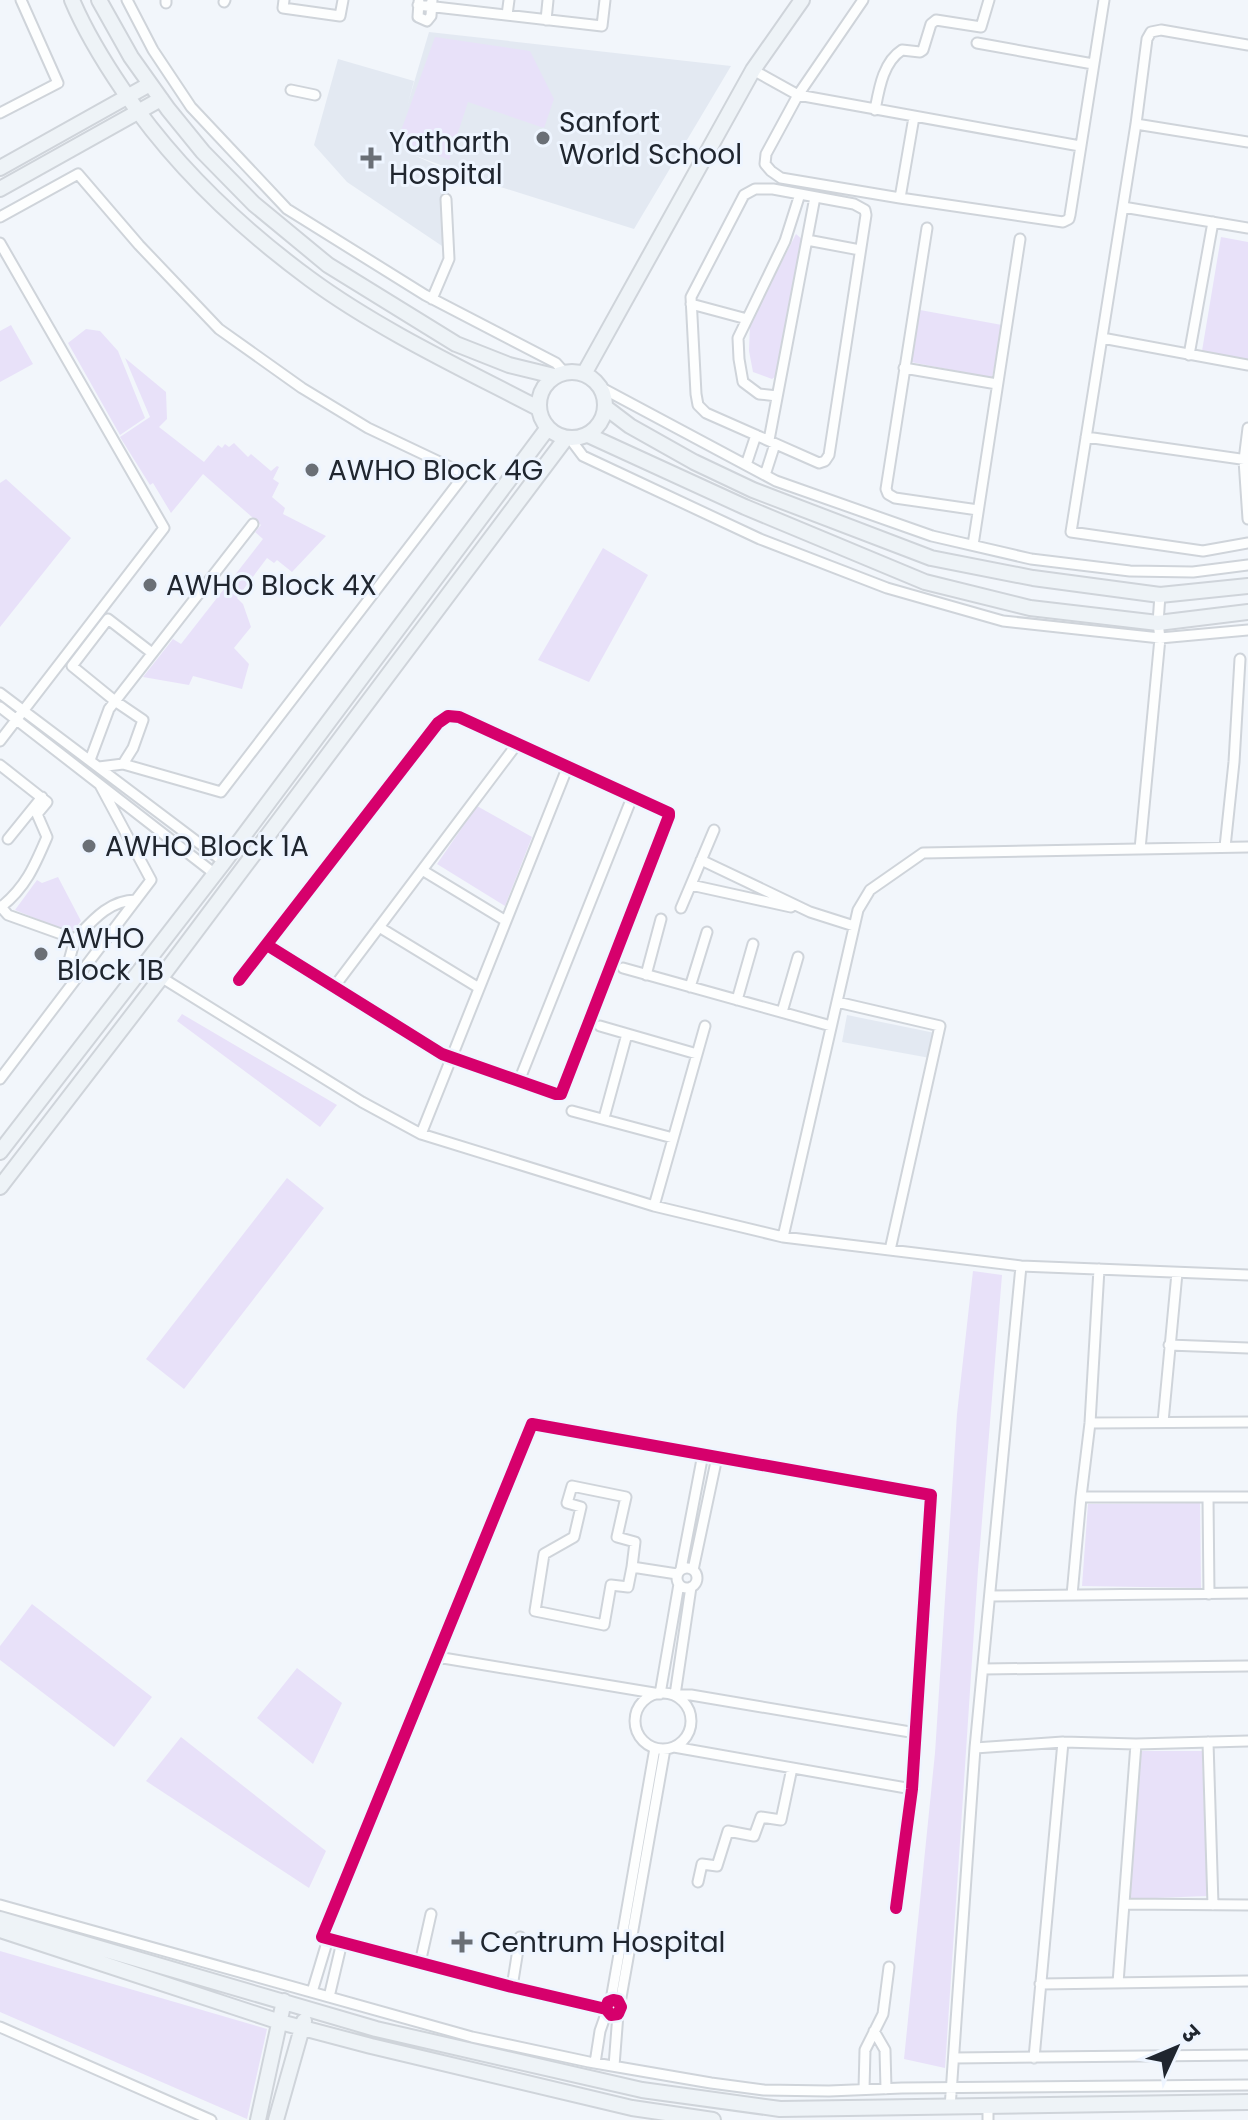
<svg xmlns="http://www.w3.org/2000/svg" width="1248" height="2120" font-family="Poppins,'Noto Sans Devanagari',sans-serif">
	<style>
		.built { fill: #e3e9f2 }
		.green { fill: #e8e1f9 }
		.lines { fill: none; stroke-linecap: round; stroke-linejoin: round }
		.street-casing { stroke: #cfd4da; stroke-width: 13 }
		.secondary-casing { stroke: #cfd4da; stroke-width: 18 }
		.street { stroke: #fdfefe; stroke-width: 9 }
		.secondary { stroke: #eef3f7; stroke-width: 14 }
		.cycleway-casing { stroke: #eef5ff; stroke-width: 17 }
		.cycleway { stroke: #d6006c; stroke-width: 12 }
		.poi-dot { fill: #6a6f76; stroke: #eef5ff; stroke-width: 3 }
		.labels { text-anchor: middle; stroke-width: 6; stroke-linejoin: round; paint-order: stroke }
		.poi-label { font-size: 28px; fill: #20262f; stroke: #eef5ff; text-anchor: start }
	</style>
	<rect width="100%" height="100%" fill="#f2f6fb"/>
	<path class="built" d="M429,32L731,66L634,229L491,184L414,155L440,167L445,248L347,182L314,145L338,59L414,81L408,103Z
		M847,1015L935,1033L930,1058L842,1042Z"/>
	<path class="green" d="M435,37L530,51L554,99L544,128L468,102L449,160L398,139Z
		M796,234L804,241L779,374L772,379L753,372L749,351L750,324Z
		M1221,237L1248,242V365L1201,357Z
		M920,310L1002,325L992,378L911,362Z
		M11,325L33,364L0,382V331Z
		M86,329L100,331L118,351L145,418L120,435L68,343Z
		M125,358L166,392L167,419L159,427L204,462L218,445L222,448L225,444L229,447L234,443L248,457L251,454L271,471L277,466L279,467L273,479L279,483L272,497L285,508L283,514L326,536L292,572L277,560L274,563L267,558L237,598L243,604L251,627L234,648L249,664L242,689L193,676L189,685L143,677L173,639L181,644L263,539L255,532L261,525L203,474L171,513L153,483L150,485L120,437L150,417Z
		M6,479L71,538L0,627V483Z
		M603,548L648,575L589,682L538,660Z
		M477,806L532,837L505,906L437,864Z
		M58,877L81,921L71,933L15,910L37,880L42,883Z
		M182,1014L337,1105L320,1127L177,1021Z
		M287,1178L324,1208L184,1389L146,1359Z
		M973,1271L1002,1275L978,1570L945,2068L904,2059L935,1753L957,1414Z
		M1200,1503L1201,1588L1082,1586L1088,1504Z
		M32,1604L152,1697L114,1747L0,1660V1646Z
		M297,1668L342,1703L313,1764L257,1718Z
		M181,1737L326,1851L309,1888L146,1781Z
		M1140,1751H1202L1207,1896L1130,1899Z
		M0,1951L267,2029L247,2119L0,2012Z"/>
	<g class="lines">
		<g class="street-casing">
			<path id="street" d="M127,0L153,50L191,107L287,209L425,295L556,363L564,372
				M284,0L283,8L340,16L343,0
				M863,0L798,95L766,154L765,164L771,171L781,178L900,198L1063,222L1069,219L1070,215L1104,0
				M224,2L225,0
				M419,2L418,17L427,21L431,16L432,0
				M166,3V0
				M418,5L602,26L605,0
				M507,15L509,0
				M546,20L548,0
				M977,43L1093,64
				M1248,45L1161,30L1151,32L1147,39L1136,124L1071,532L1203,551L1248,543
				M753,70L798,95L1080,146
				M291,90L315,95
				M875,110C879,89 883,62 902,50L920,52L923,50L931,24L936,20L981,27L989,0
				M0,113L58,83L21,0
				M1136,124L1248,142
				M755,189H773L854,204L865,210L866,215L829,455L825,461L819,463L706,413L698,405L696,394L691,297L744,195Z
				M900,198L914,117
				M1123,207L1248,228
				M0,217L78,174L139,245L219,329L302,388L368,428L465,474L221,792L123,764L99,767
				M927,228L886,489L888,494L895,498L978,510
				M807,240L860,250
				M0,243L164,528L0,741
				M432,299L449,259L446,199
				M691,304L747,319
				M1102,338L1248,365
				M1189,355L1213,222
				M904,368L997,384
				M600,387L776,481L932,536L1031,559L1130,571L1193,572L1248,565
				M777,396L759,394L743,382L739,359L738,338L785,241L800,194
				M1248,428L1244,460L1248,519
				M1086,437L1248,460
				M571,440L583,456L760,539L887,588L1003,621L1160,638L1248,630
				M769,440L815,197
				M746,465L756,435
				M765,475L775,444
				M973,545L1020,239
				M0,693L224,862
				M0,707L215,874
				M90,760L109,709L253,524
				M123,764L133,748L143,720L115,701L72,666L108,619L152,653
				M0,765L47,802L37,814L47,837C35,865 26,887 1,907L0,906
				M8,839L42,797
				M1225,847L1234,762L1240,659
				M1140,849L1160,638L1158,623L1160,595
				M701,860L810,912L854,926
				M422,870L506,921
				M691,885L791,907
				M1,907L8,915L75,939L67,968L75,980
				M681,908L714,830
				M379,927L479,988
				M75,939C92,921 109,900 136,900
				M143,966L362,1102L421,1134L654,1206L783,1237L1021,1266L1248,1275
				M623,968L831,1026
				M646,975L661,919
				M239,980L438,723L448,716L459,717L669,813V816L561,1094H556L442,1054L267,945
				M334,987L517,744
				M690,987L707,932
				M737,1000L753,944
				M837,1002L940,1026L890,1250
				M782,1012L798,957
				M600,1026L697,1054
				M0,1079L151,880L100,785
				M519,1081L633,795
				M572,1111L673,1138
				M604,1118L627,1034
				M421,1134L568,766
				M654,1206L705,1026
				M783,1237L858,910L870,890L923,853L1248,847
				M1169,1345L1248,1348
				M1163,1422L1177,1273
				M1090,1423L1248,1422
				M1081,1497H1248
				M1208,1497L1209,1594
				M632,1567L628,1587L611,1585L604,1625L535,1611L544,1554L574,1537L581,1507L567,1503L572,1486L626,1497L617,1537L635,1542L632,1567L677,1574
				M677 1578a10 10 0 1 1 20 0a10 10 0 1 1-20 0Z
				M681,1569L703,1454
				M693,1570L717,1457
				M691,1587L675,1695H691L916,1733
				M1072,1595L1081,1497L1090,1423L1099,1269
				M990,1596L1248,1593
				M437,1657L660,1694L679,1584
				M983,1669L1248,1666
				M635 1721a28 28 0 1 1 56 0a28 28 0 1 1-56 0Z
				M1208,1742L1213,1905
				M674,1747L912,1789
				M975,1748L1063,1742L1136,1744L1248,1741
				M698,1882L702,1864L717,1866L728,1831L754,1836L761,1817L781,1820L792,1768
				M1124,1904L1248,1905
				M0,1905L472,2037L589,2062L711,2083L764,2090L829,2091L902,2088L1248,2085
				M420,1963L431,1914
				M1118,1983L1136,1744
				M1040,1984L1248,1981
				M512,1987L520,1937
				M312,1992L328,1939
				M329,1997L342,1942
				M611,2000L655,1748
				M620,2003L665,1749
				M606,2009L608,2002L613,2000L618,2001L621,2007L618,2014L611,2015L606,2009L512,1987L322,1937L532,1424L931,1495L912,1789L896,1908
				M0,2027L211,2120
				M874,2031L885,2050L886,2089
				M954,2058L1248,2055
				M1034,2058L1063,1742
				M595,2063L600,2031L607,2011
				M614,2066L618,2014
				M864,2089L865,2050L883,2014L889,1967
				M950,2108L975,1748L1021,1266
				M988,2120V2107"/>
		</g>
		<g class="secondary-casing">
			<path id="secondary" d="M72,0C85,31 104,62 123,90C173,164 238,226 310,279C378,329 463,369 538,408
				M99,0L131,57L168,109L203,152L254,204L328,265L456,344L509,365L554,376
				M0,168L150,84
				M0,189L161,99
				M539 405a33 33 0 1 1 66 0a33 33 0 1 1-66 0Z
				M584,374L753,70L802,0
				M605,407L630,426L694,462L753,490L931,558L1033,578L1160,595L1248,586
				M588,435L745,507L925,582L1030,608L1158,623L1248,612
				M0,1152L224,862L547,429
				M0,1187L160,979L566,438
				M0,1919L376,2029L642,2090L780,2109L1248,2102
				M0,1930L280,2022L371,2046L632,2108L713,2120
				M258,2120L284,2001
				M276,2120L304,2021"/>
		</g>
		<use href="#street" class="street"/>
		<use href="#secondary" class="secondary"/>
		<g class="cycleway-casing">
			<path id="cycleway" d="M239,980L438,723L448,716L459,717L669,813V816L561,1094H556L442,1054L267,945
				M606,2009L608,2002L613,2000L618,2001L621,2007L618,2014L611,2015L606,2009L512,1987L322,1937L532,1424L931,1495L912,1789L896,1908"/>
		</g>
		<use href="#cycleway" class="cycleway"/>
	</g>
	<g class="poi-dot">
		<circle cx="543" cy="138" r="8"/>
		<path d="M367 146h8v8h8v8h-8v8h-8v-8h-8v-8h8z"/>
		<circle cx="312" cy="470" r="8"/>
		<circle cx="150" cy="585" r="8"/>
		<circle cx="89" cy="846" r="8"/>
		<circle cx="41" cy="954" r="8"/>
		<path d="M458 1930h8v8h8v8h-8v8h-8v-8h-8v-8h8z"/>
	</g>
	<g class="labels">
		<g class="poi-label">
			<text x="559" y="132">Sanfort<tspan x="559" dy="32">World School</tspan></text>
			<text x="389" y="152">Yatharth<tspan x="389" dy="32">Hospital</tspan></text>
			<text x="328" y="480">AWHO Block 4G</text>
			<text x="166" y="595">AWHO Block 4X</text>
			<text x="105" y="856">AWHO Block 1A</text>
			<text x="57" y="948">AWHO<tspan x="57" dy="32">Block 1B</tspan></text>
			<text x="480" y="1952">Centrum Hospital</text>
		</g>
	</g>
	<g transform="translate(1176 2048) rotate(46)" stroke="#eef5ff" stroke-width="6" paint-order="stroke">
	<path d="M0-6L14 30L0 20L-14 30Z" fill="#20262f"/>
	<text y="-12" font-size="22" font-weight="bold" text-anchor="middle" fill="#20262f">उ</text>
	</g>
</svg>
